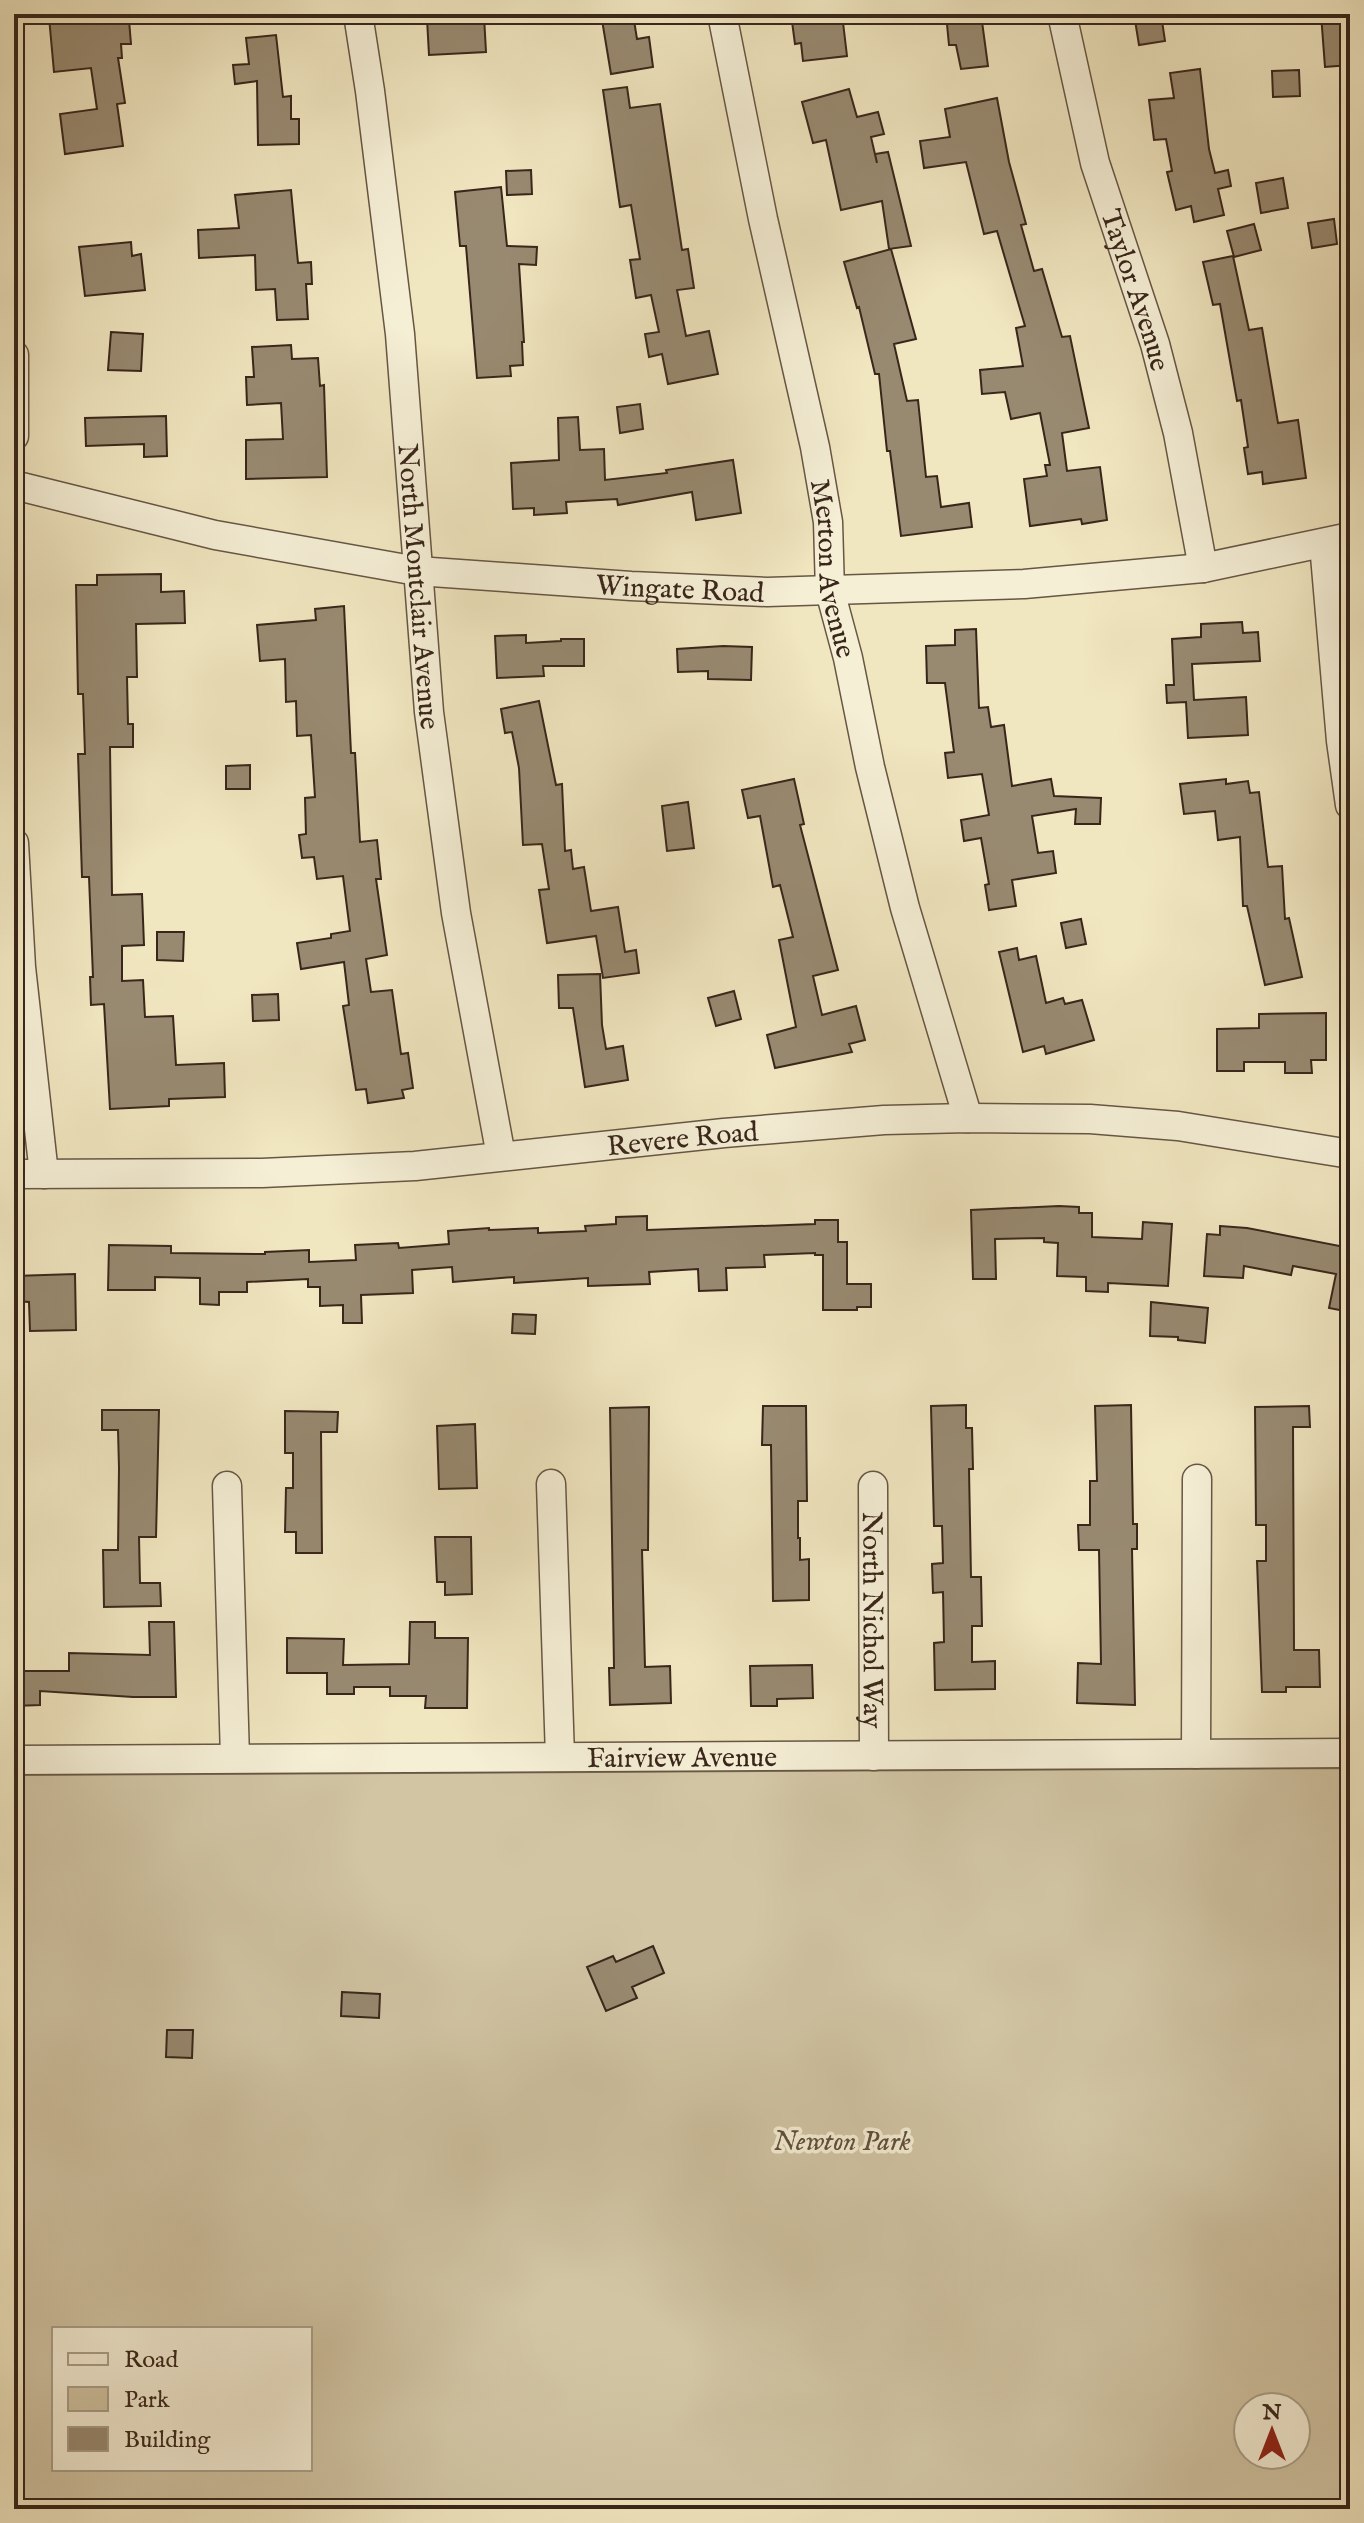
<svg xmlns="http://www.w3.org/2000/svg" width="1364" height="2523" font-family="'IM FELL English',serif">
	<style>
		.green { fill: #d1c5a4; stroke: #857660; stroke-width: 2; fill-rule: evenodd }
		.building { fill: #988a71; stroke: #39261b; stroke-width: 2 }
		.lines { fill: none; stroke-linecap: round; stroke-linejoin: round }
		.minor-casing { stroke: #675644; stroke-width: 31 }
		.minor { stroke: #f5efd6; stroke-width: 28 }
		.labels { text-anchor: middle; stroke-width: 7; stroke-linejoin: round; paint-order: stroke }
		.street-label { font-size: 28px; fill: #39261b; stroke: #f5efd6 }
		.park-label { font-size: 28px; font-style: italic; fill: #5f4e3d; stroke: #f5efd6 }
	</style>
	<rect width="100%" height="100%" fill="#f0e6c0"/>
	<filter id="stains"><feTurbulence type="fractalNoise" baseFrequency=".0025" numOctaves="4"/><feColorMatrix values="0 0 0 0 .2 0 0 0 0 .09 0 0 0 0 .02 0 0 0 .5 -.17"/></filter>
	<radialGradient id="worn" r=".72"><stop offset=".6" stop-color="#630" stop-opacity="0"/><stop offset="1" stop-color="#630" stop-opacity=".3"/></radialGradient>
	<path class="green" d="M1350,1768V2509H14V1775ZM54,2329H310V2469H54ZM1248,2407H1296V2455H1248Z"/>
	<path class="building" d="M83,14V24L129,20L131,44H121L122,58H118L125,103L117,104L123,146L65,154L60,114L97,109L91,68L54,72L49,17Z
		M601,14H633L637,39L649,37L653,67L611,74Z
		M791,14H842L847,56L803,61L801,43L795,44Z
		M946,14H981L988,66L961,69L956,45H949Z
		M1134,14H1161L1165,41L1139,45Z
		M1321,14H1350V65L1325,67Z
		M484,16L486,52L429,55L427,19Z
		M276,35L283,97L291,96V119H299V144L258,145L257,81L235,84L233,65L249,64L246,38Z
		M1200,69L1209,149L1215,173L1228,170L1231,186L1218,189L1224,215L1194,222L1191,206L1176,210L1167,172L1172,171L1166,139L1154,140L1149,100L1174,98L1170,73Z
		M1299,70L1300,96L1273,97L1272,71Z
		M627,87L630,108L660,104L682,250L688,249L694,288L677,290L686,336L709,331L718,374L668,384L662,354L649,357L645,334L659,332L651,295L636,298L630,260L640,259L631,205L620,207L603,90Z
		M849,89L857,117L878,112L884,134L871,137L877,163L875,154L888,152L911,246L889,249L882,201L841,210L826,140L813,143L802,102Z
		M997,98L1009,162L1026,224L1021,225L1034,271L1042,269L1062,337L1070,336L1089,428L1062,433L1067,471L1100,467L1107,520L1082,524L1081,519L1030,526L1024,479L1047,476L1045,465H1050L1040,413L1011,419L1005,392L982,394L980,370L1023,366L1016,328L1025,326L997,231L984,234L966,162L924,168L920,141L950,137L945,109Z
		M531,170L532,194L507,195L506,171Z
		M1283,178L1288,208L1261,213L1256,183Z
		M501,187L507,246L537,247L536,265L519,264L524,342H522L523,365L510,366L511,376L477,378L466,246H460L455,192Z
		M291,190L298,263L311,262L312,284H306L308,319L277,320L275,289L256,290L255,255L199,258L198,230L239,228L235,195Z
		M1334,219L1337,244L1312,248L1308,223Z
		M1254,224L1261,250L1234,257L1227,231Z
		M131,242L132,256L141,254L145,290L85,296L79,247Z
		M891,249L916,339L894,344L907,401L918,400L926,477L937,476L941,507L969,503L972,527L901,536L890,451H887L879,374H875L859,307L857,308L844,262Z
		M1233,256L1249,330L1262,328L1278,423L1298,420L1306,478L1263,484L1262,472L1248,474L1244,448L1248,447L1241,400L1237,401L1220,304L1213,305L1203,262Z
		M111,332L143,334L141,371L108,370Z
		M291,345L292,359L318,358L320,386L324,385L327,477L246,479V440L283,439L281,403L247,405L246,377H254L252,347Z
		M640,404L643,429L620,433L617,407Z
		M166,416L167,456L144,457V444L86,446L85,418Z
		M578,417L580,450L604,449L605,480L667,473L666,470L733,460L741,513L696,520L692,492L618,505L617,499L566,502L567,513L534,515V508L513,509L511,463L559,460L558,418Z
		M161,574V592L184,591L185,623L136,624L137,677H127L128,724H133V747H110L112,895L142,894L144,945L122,946V981L143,980L145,1017L173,1016L176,1065L224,1063L225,1097L169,1099V1106L110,1109L104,1004L91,1005L90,977H93L89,877H82L78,754H85L83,694H78L76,585H97V575Z
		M344,606L351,753H355L360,842L377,840L381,879H376L387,955L366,959L371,992L392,990L401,1054L408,1053L413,1088L402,1090L404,1098L368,1103L366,1089L356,1090L343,1006L349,1005L344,962L301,969L297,943L331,938V934L350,931L343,876L317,879L314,857L302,858L299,835L306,834L305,798L315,797L311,735L297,736L296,701L286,702L285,659L260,661L257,625L316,620L315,609Z
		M1242,622L1243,633L1258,632L1260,661L1192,664L1194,700L1246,697L1248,735L1188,738L1186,702L1167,703L1166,685H1174L1172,639L1201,637V624Z
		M976,629L979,708L988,707L991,727L1004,725L1012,786L1051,779L1054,796L1101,798L1100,824H1075L1076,809L1032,816L1038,853L1053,851L1056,873L1012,880L1016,906L989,910L985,885L989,884L981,838L964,841L961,820L989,815L982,774L948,778L945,753L954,752L945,683H927L926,646L955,645V630Z
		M526,635V643L561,641V639H584V666H543L544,676L497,678L495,636Z
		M723,646L752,647L751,680L708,679V671L678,672L677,649Z
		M539,701L556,785L562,784L565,851L571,850L573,869L584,867L591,911L618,907L625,952L636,950L639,973L603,978L596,936L547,943L539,890L549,889L542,844L523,845L519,768L512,732L505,733L501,709Z
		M250,765V789H226V766Z
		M794,779L804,824L800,825L838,970L813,976L822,1015L856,1006L865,1040L849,1044L852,1052L775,1068L767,1035L796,1027L779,940L793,937L780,885L773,887L760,816L748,818L742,790Z
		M1226,779V784L1248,781L1250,793L1259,792L1268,867L1282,866L1285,919L1289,918L1302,977L1265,985L1247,906H1243L1240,837L1218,840L1215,811L1184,814L1180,784Z
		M688,802L694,848L667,851L662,806Z
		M1081,919L1086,944L1066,948L1061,923Z
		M157,932H184L183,961L157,960Z
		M1017,948L1019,960L1036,956L1046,1003L1063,998L1065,1004L1082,1000L1094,1040L1046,1054L1044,1046L1023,1052L999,952Z
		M600,974L602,1025L606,1049L623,1046L628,1080L585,1087L573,1008H559L558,975Z
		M734,991L741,1019L716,1026L708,998Z
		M278,994L279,1020L253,1021L252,995Z
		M1326,1013V1060H1311L1312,1073H1285V1062H1244V1071H1217V1029L1259,1028V1014Z
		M1059,1206L1079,1207V1213H1092V1237L1142,1239L1143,1222L1172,1224L1168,1286L1108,1283V1292L1086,1291V1277L1057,1276L1058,1243L1044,1242V1238L995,1239L996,1279H973L971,1210Z
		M647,1216V1230L815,1224V1220H838V1242H847V1284H871V1307H857V1310H823V1255H815V1253L764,1255L765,1267L726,1268L727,1290L699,1291L698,1269L649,1272L650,1284L588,1286V1278L514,1283V1277L453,1282L452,1267L412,1270L413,1293L361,1295L362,1323H343V1305L320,1306V1287H308V1279L247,1282V1292H219V1305L200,1304V1278L155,1277V1290H108L109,1245L171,1246V1253L265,1254V1252L309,1250V1262L356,1260L355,1245L398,1243L399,1248L449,1244L448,1231L489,1228V1230L538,1228V1233L586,1231L585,1226L616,1224V1217Z
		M1220,1226L1247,1228L1350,1248V1312L1329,1308L1336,1274L1293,1266L1291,1275L1244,1266L1243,1278L1204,1276L1207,1234L1220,1235Z
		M75,1274L76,1330L30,1331L29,1302L14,1301V1276Z
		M1151,1302L1208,1308L1205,1343L1178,1340V1337L1150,1336Z
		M513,1314L536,1315L535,1334L512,1333Z
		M966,1405V1428H972L973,1469H969L971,1577H981L982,1626H972V1662L995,1661V1689L935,1690L934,1643L944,1642L943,1592L933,1593L932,1564L943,1563L942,1526H934L931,1406Z
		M1131,1405L1133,1524H1137V1549H1132L1135,1705L1077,1703L1078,1663L1101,1664L1099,1550H1079L1078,1525H1090V1481H1097L1095,1406Z
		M763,1406H806L807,1501H798V1538H800V1560L809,1559V1600L773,1601L771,1445H762Z
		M1309,1406L1310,1427H1293L1294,1650H1319L1320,1687H1286V1692H1262L1257,1561H1266V1525H1256L1255,1407Z
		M649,1407L648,1550H642L645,1667L670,1666L671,1703L610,1705L609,1668H614L610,1408Z
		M102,1410H159L156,1537H139L140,1583H160L161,1606L104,1607L103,1550H118L119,1468L118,1430H102Z
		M285,1411L338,1412L337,1432H321L322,1553H296V1532H285L286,1488H293V1453H285Z
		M475,1424L477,1488L439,1489L437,1426Z
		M435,1537H471L472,1594L445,1595V1582H437Z
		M149,1622H174L176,1697H133L40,1691V1705L14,1706V1671H69V1653L150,1655Z
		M410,1622H435V1638H468L467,1708H425L426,1696H390V1687H354V1694H327V1673H287V1638L344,1639L343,1665L409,1664Z
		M812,1665L813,1698L777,1699V1706H751L750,1666Z
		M653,1946L664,1973L632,1987L637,1998L606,2011L587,1967L613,1956L616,1962Z
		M342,1992L380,1994L379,2018L341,2016Z
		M167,2030H193L192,2058L166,2057Z"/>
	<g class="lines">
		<g class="minor-casing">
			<g id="minor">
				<path id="s1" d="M358,14L370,91L400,334L429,712L456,913L501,1156"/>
				<path id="s2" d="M722,14L763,219L815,447L828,522L830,591L848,658L870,767L905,908L968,1118"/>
				<path id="s3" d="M1062,14L1095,163L1155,344L1178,433L1203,568"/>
				<path d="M14,355V436"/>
				<path id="s4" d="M14,485L215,535L417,571L631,586L767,592L1024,584L1203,568L1350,537"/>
				<path d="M1324,544L1341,741L1350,805"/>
				<path d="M14,843L21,967L44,1174"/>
				<path id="s5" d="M14,1174L262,1173L415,1166L724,1133L884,1120L968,1118L1090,1119L1178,1126L1350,1154"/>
				<path d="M551,1484L560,1757"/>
				<path d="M227,1486L235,1758"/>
				<path id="s6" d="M873,1486L874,1756"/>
				<path d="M1196,1754L1197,1479"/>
				<path id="s7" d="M14,1760L1350,1753"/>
			</g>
		</g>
		<use href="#minor" class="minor"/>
	</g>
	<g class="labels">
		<g class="street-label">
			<text dy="10" stroke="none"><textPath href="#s3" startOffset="286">Taylor Avenue</textPath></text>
			<text dy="10" stroke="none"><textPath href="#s2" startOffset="566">Merton Avenue</textPath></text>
			<text dy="10" stroke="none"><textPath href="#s1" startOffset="576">North Montclair Avenue</textPath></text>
			<text dy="10" stroke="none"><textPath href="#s4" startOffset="676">Wingate Road</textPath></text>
			<text dy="10" stroke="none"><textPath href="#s5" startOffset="670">Revere Road</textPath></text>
			<text dy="10" stroke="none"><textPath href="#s6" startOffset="134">North Nichol Way</textPath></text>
			<text dy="10" stroke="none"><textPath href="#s7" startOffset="668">Fairview Avenue</textPath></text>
		</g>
		<g class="park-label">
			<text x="842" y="2150">Newton Park</text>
		</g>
	</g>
	<rect width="1364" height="2523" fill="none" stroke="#f0e6c0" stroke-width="48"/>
	<rect x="16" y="16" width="1332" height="2491" fill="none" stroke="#39261b" stroke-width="4"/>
	<rect x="24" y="24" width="1316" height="2475" fill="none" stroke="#39261b" stroke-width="2"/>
	<rect x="52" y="2327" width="260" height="144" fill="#f5efd6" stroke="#aa9f8b" stroke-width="2"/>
	<rect x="68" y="2353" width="40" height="12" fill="#f5efd6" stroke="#aa9f8b" stroke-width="2"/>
	<text x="124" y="2367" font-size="24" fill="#39261b">Road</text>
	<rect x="68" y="2387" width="40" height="24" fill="#d1c5a4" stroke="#aa9f8b" stroke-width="2"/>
	<text x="124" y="2407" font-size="24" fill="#39261b">Park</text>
	<rect x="68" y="2427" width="40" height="24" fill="#988a71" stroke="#aa9f8b" stroke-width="2"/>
	<text x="124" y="2447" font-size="24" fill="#39261b">Building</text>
	<g transform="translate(1272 2431)"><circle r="38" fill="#f5efd6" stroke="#aa9f8b" stroke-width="2"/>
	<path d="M0-6L14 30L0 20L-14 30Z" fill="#8f2418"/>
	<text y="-12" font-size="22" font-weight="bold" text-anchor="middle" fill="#39261b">N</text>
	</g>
	<rect width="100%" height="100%" filter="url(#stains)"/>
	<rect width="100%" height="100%" fill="url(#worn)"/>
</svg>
